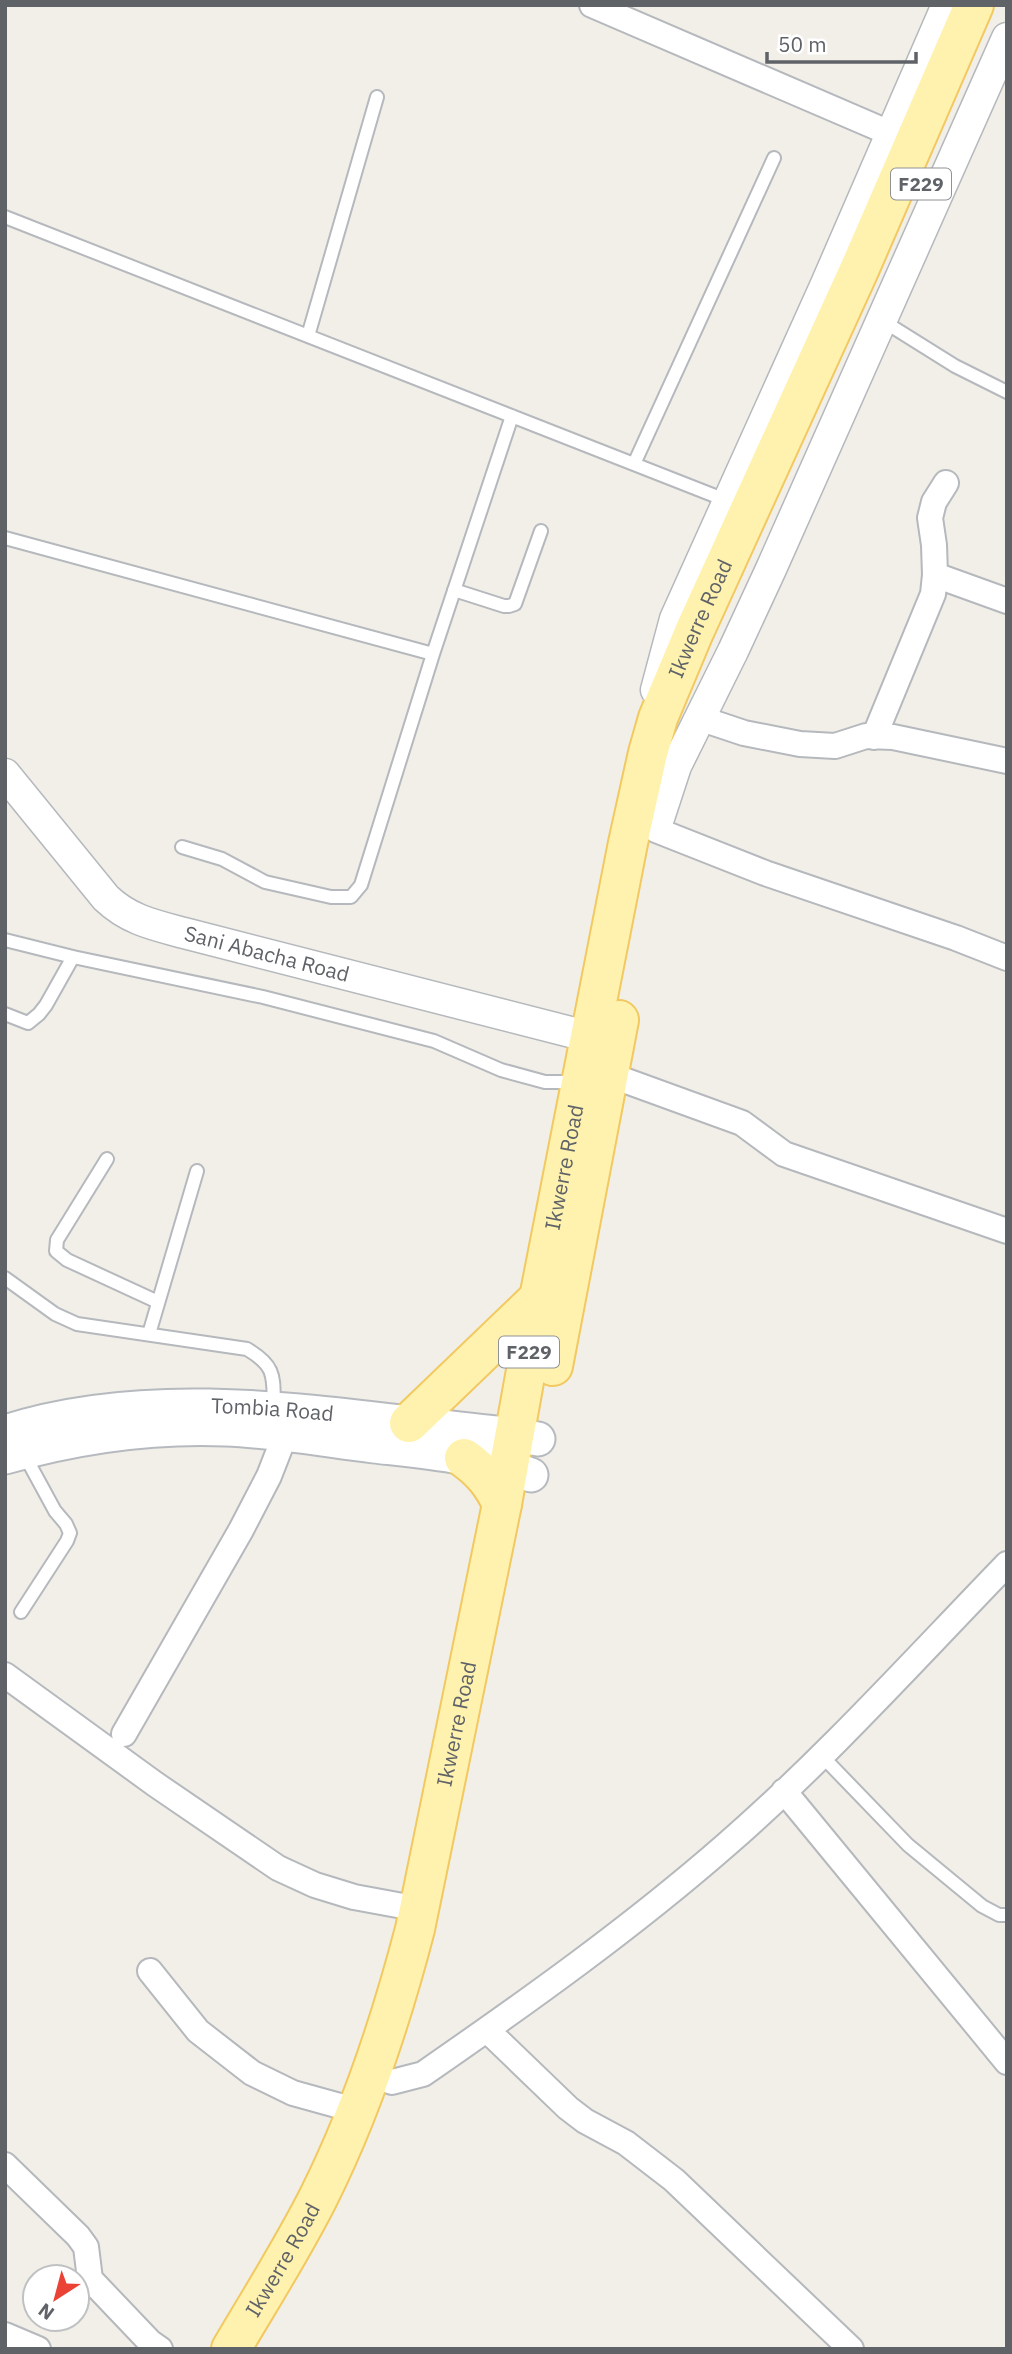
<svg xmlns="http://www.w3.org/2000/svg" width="1012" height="2354" font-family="'IBM Plex Sans',sans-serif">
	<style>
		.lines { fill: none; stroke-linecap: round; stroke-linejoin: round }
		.service-casing { stroke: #b5b8bc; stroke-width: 16 }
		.minor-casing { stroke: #b5b8bc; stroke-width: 28 }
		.tertiary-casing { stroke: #b5b8bc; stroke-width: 33 }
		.secondary-casing { stroke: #b6babf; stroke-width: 37 }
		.primary-casing { stroke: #f2c960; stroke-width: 42 }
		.service { stroke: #fff; stroke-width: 12 }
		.minor { stroke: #fff; stroke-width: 24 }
		.tertiary { stroke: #fff; stroke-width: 30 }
		.secondary { stroke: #fff; stroke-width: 33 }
		.primary { stroke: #fff2af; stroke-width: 38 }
		.labels { text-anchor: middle; stroke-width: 7; stroke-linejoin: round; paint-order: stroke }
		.shield { fill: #fff; stroke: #8f9295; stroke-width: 2 }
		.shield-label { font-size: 19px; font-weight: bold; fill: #5f6368 }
		.street-label { font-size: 21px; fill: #5f6368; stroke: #fff }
	</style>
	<rect width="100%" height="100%" fill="#f1efe8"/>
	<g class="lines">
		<g class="service-casing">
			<path id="service" d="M5,217L728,501
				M883,321L955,366L1007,392
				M308,336L377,97
				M634,464L774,158
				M5,538L433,654
				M454,590L504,606H509L515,604L541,531
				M182,847L222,859L265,882L331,897H351L361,885L433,654L512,416
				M5,940L73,957L263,997L434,1041L501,1070L545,1082H577
				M5,1014L28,1023L39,1014L46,1005L73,957
				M107,1159L57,1240L56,1251L67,1260L158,1302
				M5,1278L55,1314L77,1324L247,1349C277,1367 273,1377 274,1409
				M149,1334L197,1171
				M21,1612L67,1541L70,1533L66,1524L55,1511L24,1454
				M822,1756L908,1845L982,1906L999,1915H1007"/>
		</g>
		<g class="minor-casing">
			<path id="minor" d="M592,5L892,134
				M935,575L1007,601
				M699,718L744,733L800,744L835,746L866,736L893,737L1007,761
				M874,737L933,594L935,575L934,545L930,518L934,502L946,483
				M656,830L765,873L956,938L1007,958
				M610,1075L742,1123L784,1154L1007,1231
				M5,1675L155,1784L278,1868L315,1885L354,1897L419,1909
				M124,1734L241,1530L269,1476L285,1435
				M784,1791L1007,2062
				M150,1971L198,2031L252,2073L293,2093L358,2111
				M487,2030L568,2108L585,2121L626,2143L674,2180L851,2349
				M372,2075L392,2082L423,2074C527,2002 631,1928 726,1845C826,1758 915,1659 1007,1564
				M5,2165L78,2236L86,2247L90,2279L150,2342L160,2349
				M5,2335L38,2349"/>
		</g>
		<g class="tertiary-casing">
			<g id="tertiary">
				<path d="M656,690L675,619L826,284L947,5"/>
				<path id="s1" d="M5,774L106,898C129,920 154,925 184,933L590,1037"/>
				<path d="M657,824L676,766L733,651L771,569L1007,38"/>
			</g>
		</g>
		<g class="secondary-casing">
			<g id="secondary">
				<path id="s2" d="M5,1432C166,1380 350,1419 514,1435L538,1439"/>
				<path d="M5,1457C76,1437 153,1426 226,1429C276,1431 325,1440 374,1446C426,1452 482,1457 531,1475"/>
			</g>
		</g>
		<g class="primary-casing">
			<g id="primary">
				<path d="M553,1366L619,1020"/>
				<path d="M409,1423L539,1298"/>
				<path d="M464,1458C482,1471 492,1483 502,1504"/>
				<path id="s3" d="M231,2349C261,2298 293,2248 319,2196C362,2110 391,2021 415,1929L502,1504L539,1298L628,843L648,753L658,718L694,632L859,270L974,5"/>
			</g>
		</g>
		<use href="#service" class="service"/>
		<use href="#minor" class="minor"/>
		<use href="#tertiary" class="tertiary"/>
		<use href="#secondary" class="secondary"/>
		<use href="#primary" class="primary"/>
	</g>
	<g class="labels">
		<g class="shield">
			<rect x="891" y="168.5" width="60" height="31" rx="5"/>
			<rect x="499" y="1336.5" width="60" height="31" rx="5"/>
		</g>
		<g class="shield-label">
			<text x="921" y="191">F229</text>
			<text x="529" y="1359">F229</text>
		</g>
		<g class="street-label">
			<text dy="7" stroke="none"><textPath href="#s3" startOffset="1804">Ikwerre Road</textPath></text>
			<text dy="7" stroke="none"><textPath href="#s1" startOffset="332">Sani Abacha Road</textPath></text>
			<text dy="7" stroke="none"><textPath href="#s3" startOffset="1237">Ikwerre Road</textPath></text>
			<text dy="7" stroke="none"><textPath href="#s2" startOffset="270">Tombia Road</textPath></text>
			<text dy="7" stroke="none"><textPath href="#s3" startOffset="670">Ikwerre Road</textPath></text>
			<text dy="7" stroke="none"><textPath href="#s3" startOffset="103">Ikwerre Road</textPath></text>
		</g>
	</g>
	<rect width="1012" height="2354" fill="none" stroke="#5f6368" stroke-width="14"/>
	<g transform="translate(56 2298) rotate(216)"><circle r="33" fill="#ffffff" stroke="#bfc1c3" stroke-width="2"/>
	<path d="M0-5L12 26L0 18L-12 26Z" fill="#ea4335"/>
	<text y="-10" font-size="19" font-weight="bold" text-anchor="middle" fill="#5f6368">N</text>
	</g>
	<path d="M767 52v10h149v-10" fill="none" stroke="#5f6368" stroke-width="3.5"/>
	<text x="778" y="52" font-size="21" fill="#5f6368" stroke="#ffffff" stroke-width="5" paint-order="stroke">50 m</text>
</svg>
